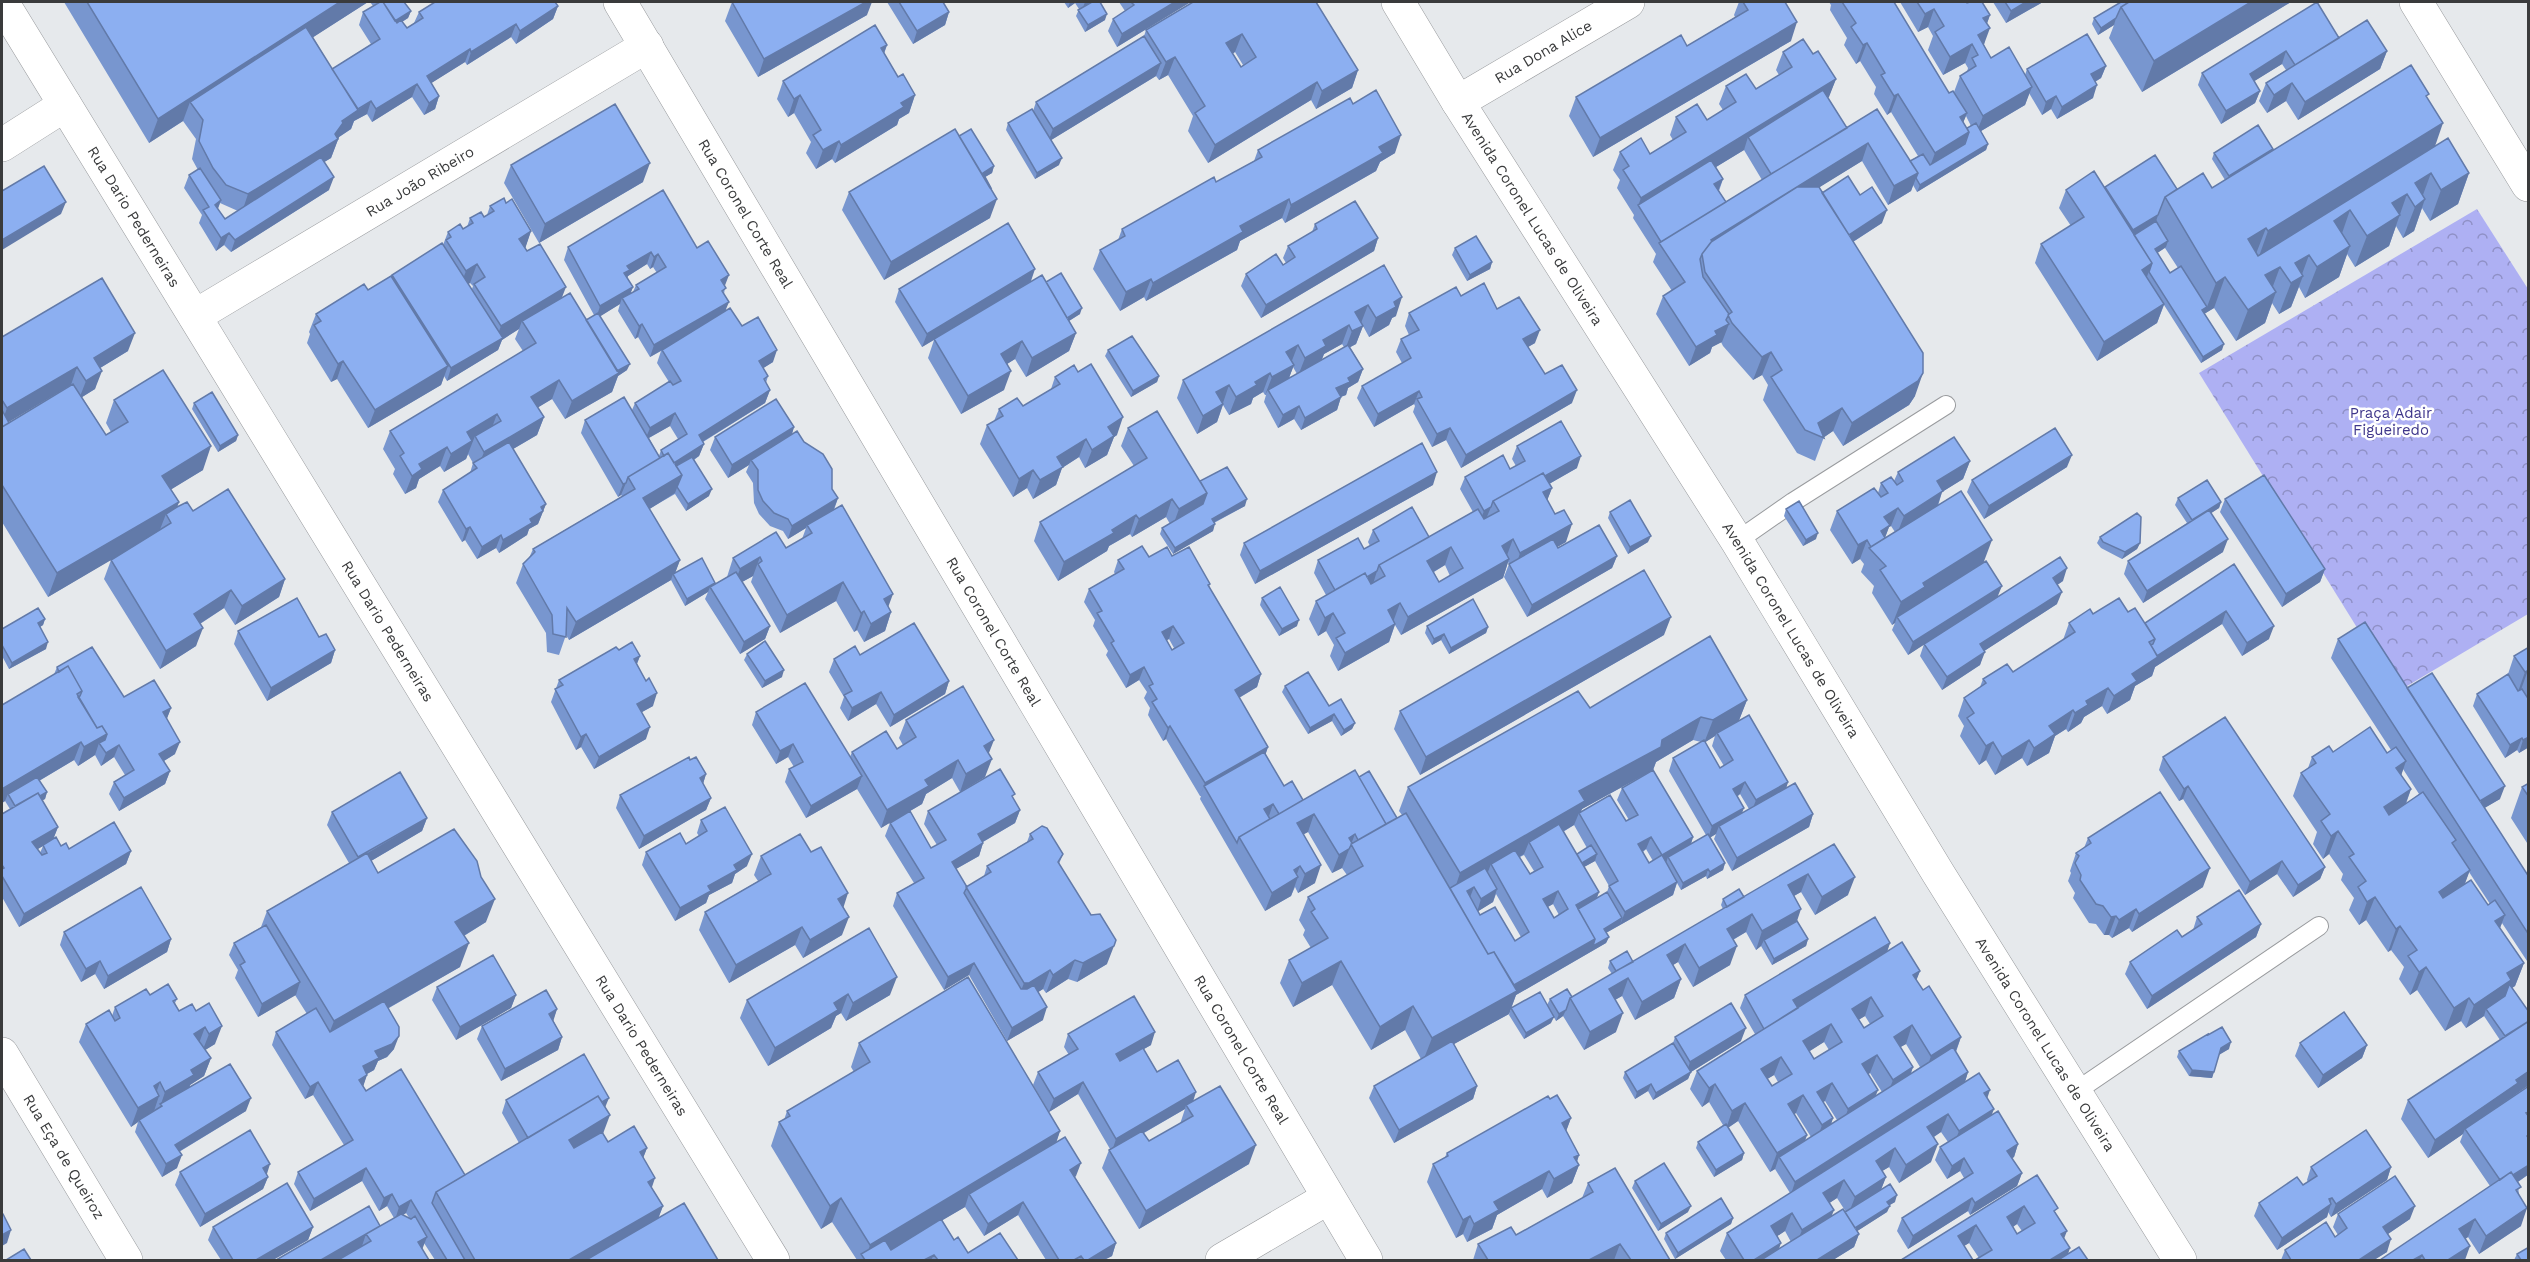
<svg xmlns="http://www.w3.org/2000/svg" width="2530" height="1262" font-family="'Work Sans',sans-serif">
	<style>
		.park { fill: url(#park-crowns) }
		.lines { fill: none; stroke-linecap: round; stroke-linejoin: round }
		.service-casing { stroke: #999b9e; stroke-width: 20 }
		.minor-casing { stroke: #999b9e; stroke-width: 34 }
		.tertiary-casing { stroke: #999b9e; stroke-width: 34 }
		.service { stroke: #fff; stroke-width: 18 }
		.minor { stroke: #fff; stroke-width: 33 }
		.tertiary { stroke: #fff; stroke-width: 33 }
		.wall { fill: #7896cf; fill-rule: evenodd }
		.shaded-wall { fill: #627aa9 }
		.building { fill: #8caff1; stroke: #627aa9; stroke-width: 1.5; fill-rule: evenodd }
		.labels { text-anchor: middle; stroke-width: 5; stroke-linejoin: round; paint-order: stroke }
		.street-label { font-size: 15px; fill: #3a3b3c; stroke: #fff }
		.park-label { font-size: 15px; fill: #3f378b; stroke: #fff }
	</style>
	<defs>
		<pattern id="park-crowns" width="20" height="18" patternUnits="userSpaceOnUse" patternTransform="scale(1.5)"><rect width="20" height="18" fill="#aeb0f3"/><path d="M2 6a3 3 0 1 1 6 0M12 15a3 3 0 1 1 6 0" fill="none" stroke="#8f90c6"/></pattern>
	</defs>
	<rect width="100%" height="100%" fill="#e6e9ec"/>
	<path class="park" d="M2477,209L2528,289V614L2397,692L2199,373Z"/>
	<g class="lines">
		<g class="service-casing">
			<path id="service" d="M1737,541L1793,502L1946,405
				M2075,1092L2319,926"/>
		</g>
		<g class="minor-casing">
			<g id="minor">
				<path id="s1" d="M2,2L773,1260"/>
				<path id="s2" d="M620,2L1366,1260"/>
				<path id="s3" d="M1458,102L1628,2"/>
				<path d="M2,145L65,105"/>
				<path id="s4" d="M195,316L647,46"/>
				<path id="s5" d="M2,1054L126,1260"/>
				<path d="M1222,1260L1328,1198"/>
			</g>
		</g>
		<g class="tertiary-casing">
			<g id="tertiary">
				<path id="s6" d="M1398,2L1458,102L1737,541L1938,873L2180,1260"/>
				<path d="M2416,2L2528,185"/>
			</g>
		</g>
		<use href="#service" class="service"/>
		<use href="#minor" class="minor"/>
		<use href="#tertiary" class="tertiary"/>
	</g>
	<path class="wall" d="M64,2H368L313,37L332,69L371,44L359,25L363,12L373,6L370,2H404L411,11L408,18L402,22L407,28L414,23L419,12L558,6L553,19L516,44L511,37L467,65L465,62L431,83L439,96L435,109L424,115L412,97L372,122L367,114L354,121L351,129L339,137L331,158L324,162L329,190L231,252L224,245L216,251L199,223L202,215L184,188L189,175L198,170L192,159L196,139L183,121L149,143ZM220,203L238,211L225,219L218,209Z
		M732,2L867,15L758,77L725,21Z
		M887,2H943L949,12L945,25L913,44Z
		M1064,2H1100L1105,20L1085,32L1076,16L1079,9L1075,3L1068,8Z
		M1119,2H1190L1189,3L1117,47L1108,31L1113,19L1125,11Z
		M1193,2L1358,70L1352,88L1316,109L1311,100L1208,163L1188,131L1193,116L1168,75L1159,80L1156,76L1051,140L1059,165L1035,179L1006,130L1008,123L1033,111L1036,102L1144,36L1146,30ZM1235,52L1243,65L1241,67L1233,53Z
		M1739,2H1785L1791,41L1593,157L1569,116L1576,97L1687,46L1735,17L1734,15Z
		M1829,2H1894L1949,93L1954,92L1960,76L1967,72L1968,68L1965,63L1943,75L1928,50L1933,36L1928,27L1918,32L1900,2H1966L1967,3L1990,15L1987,23L1984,45L1991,58L2025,75L2027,69L2106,66L2101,78L2095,82L2093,98L2057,119L2051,109L2042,115L2029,93L2025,105L1981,131L1988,144L1986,150L1917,192L1913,185L1911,191L1888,205L1862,161L1819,187L1822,193L1860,195L1882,223L1853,242L1915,396L1909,405L1843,446L1833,431L1824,437L1815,461L1797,453L1763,400L1768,385L1762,375L1753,380L1723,346L1721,342L1712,347L1710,353L1689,366L1656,314L1663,296L1672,291L1653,262L1656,254L1633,218L1634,215L1617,188L1620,180L1613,170L1620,152L1650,154L1673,140L1670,135L1676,117L1707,120L1723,110L1719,104L1726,86L1756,89L1779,75L1776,70L1783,52L1813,54L1836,79L1828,98L1847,128L1910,161L1918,156L1891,112L1887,115L1874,94L1876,87L1860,61L1856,64L1844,45L1847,38L1830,10L1831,5ZM1966,116L1971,126L1967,128L1963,122ZM1744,150L1762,180L1726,202L1719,191L1723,179L1716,167Z
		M1993,2H2043L2006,23Z
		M2121,2H2291L2142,92L2109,38L2114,25L2098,35L2092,24L2094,18Z
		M2339,38L2387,51L2380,69L2298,120L2286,101L2267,113L2259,101L2266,83L2286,70L2282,64L2254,81L2260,91L2255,103L2221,124L2198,85L2202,73Z
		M887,45L884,54L898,77L915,95L909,113L899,119L897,125L835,163L832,159L816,169L806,153L811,142L794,113L788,117L777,99L783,81Z
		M2427,98L2434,147L2469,173L2458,204L2430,221L2422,208L2414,231L2403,238L2396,226L2389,246L2355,267L2347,254L2339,277L2305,298L2299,287L2291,307L2279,314L2272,303L2265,323L2236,341L2214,308L2204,314L2222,350L2201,363L2164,305L2157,323L2097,361L2035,263L2041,244L2071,226L2059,208L2066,190L2105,188V187L2177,189L2212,188L2225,180L2212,159L2214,153L2273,149L2272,151ZM2165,248L2178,268L2170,273L2157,253Z
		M1353,104L1395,153L1380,162L1376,171L1285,223L1282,218L1240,241L1237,250L1146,301L1144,297L1120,311L1093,269L1100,250L1118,240L1122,229L1216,182L1254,161L1258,150Z
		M959,136L994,166L992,173L985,177L991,188L990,218L884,280L842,210L849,192Z
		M511,165L643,182L539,243L504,183Z
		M506,203L531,231L525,248L562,298L586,320L594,315L564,260L568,247L697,248L725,286L724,295L726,310L742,326L773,362L763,368L768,376L766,383L770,390L765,403L703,442L704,444L699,456L694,460L709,496L686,511L675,494L649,509L680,560L675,573L715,584L727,577L733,558L786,548L802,539L806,528L788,539L783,531L770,526L759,514L754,503L753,483L746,472L749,465L728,478L710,450L715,437L794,427L792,434L838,498L834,510L891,612L885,631L864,642L857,630L854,632L836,601L780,633L751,582L753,576L742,582L770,626L765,639L740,654L705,599L708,592L685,606L671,580L569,640L566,635L559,655L547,652L546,633L516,583L523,564L529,558L533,549L622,496L621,495L618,497L581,433L585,420L632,410L635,403L669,382L657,363L661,351L650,357L638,337L635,339L618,311L620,304L600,316L627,370L618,376L612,392L565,419L552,399L538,407L544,417L537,435L513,449L546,504L538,524L529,529L527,535L499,553L496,548L477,559L465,540L462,542L438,502L443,490L470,473L473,463L468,454L472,444L466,459L444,472L440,466L419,479L416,488L405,494L393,474L395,469L383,449L390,431L523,351L515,339L519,329L502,340L498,350L447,381L444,376L441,385L368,428L337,379L331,382L307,343L310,334L309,332L316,314L368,290L392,275L443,245L448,232L463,229L467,227L470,218L484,217L487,215L490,206ZM647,264L650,269L653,267L657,273L636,285L633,292L630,294L633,287L627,277L628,276ZM470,283L473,286L472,289L468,284ZM670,426L678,439L661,450L659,456L649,438Z
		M1315,224L1378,238L1374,251L1261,318L1241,286L1246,274L1283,265L1286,263L1283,258L1288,246L1312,232Z
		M1455,248L1492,262L1490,269L1467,281L1452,255Z
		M1384,265L1396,316L1392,318L1389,325L1369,337L1363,326L1356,344L1350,347L1363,369L1358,382L1348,388L1346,395L1341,397L1337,410L1301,430L1294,419L1278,428L1264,402L1266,395H1265L1263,392L1253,398L1251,404L1229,415L1223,405L1217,422L1197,434L1177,398L1183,380ZM1342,344L1344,347L1321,360L1324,354ZM1293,367L1297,374L1289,378Z
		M1031,281L1046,282L1080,314L1069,321L1076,333L1069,351L1026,377L1015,359L1007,364L1004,390L961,414L928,358L934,340L922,347L895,302L899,289Z
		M1461,296L1497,309L1535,343L1528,347L1545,374L1572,403L1461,468L1446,440L1432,447L1413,412L1415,406L1414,404L1374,427L1357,398L1362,386L1402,363L1396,352L1401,339L1409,335L1405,326L1409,313Z
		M2,337L128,351L100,368L95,389L82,397L106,435L111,432L106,423L114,400L203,470L171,489L179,502L177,507L193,511L285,579L279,597L235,625L224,608L200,624L196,646L160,669L104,579L111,560L122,553L48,597L2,522ZM71,385V386L9,423L8,422Z
		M1108,350L1159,376L1157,382L1131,397L1105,356Z
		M1055,377L1117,435L1114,437L1107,455L1085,468L1079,457L1062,468L1056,485L1033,499L1027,488L1013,497L980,444L987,425L994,421L999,409L1023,406L1051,389Z
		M194,403L238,435L236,441L218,452L192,409Z
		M1128,428L1200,481L1245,506L1214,523L1213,531L1173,554L1160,534L1162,528L1170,524L1166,517L1132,537L1130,534L1109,546L1107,551L1058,581L1034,541L1040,522L1134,466L1121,446Z
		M1517,446L1577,468L1549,484L1552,488L1547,500L1566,542L1557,547L1617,556L1612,568L1527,617L1504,577L1509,564L1508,562L1503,578L1401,635L1395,625L1389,642L1338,671L1330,656L1334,645L1326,631L1318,636L1309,619L1316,601L1326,595L1314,573L1318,560L1364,549L1370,546L1368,542L1373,530L1429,537L1473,512L1460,489L1465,477L1510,469L1516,466L1512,459ZM1445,565L1450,576L1439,582L1434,572Z
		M1970,461L1963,479L1942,492L1938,506L1984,562L1998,596L2063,581L2057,585V604L1984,651L1980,665L1942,690L1920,656L1924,644L1908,655L1892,630L1895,623L1892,625L1872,593L1874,586L1861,572L1864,564L1860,559L1852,564L1830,530L1837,511L1878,493L1881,483L1894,481L1898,472ZM1891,526L1895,532L1885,538L1889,527Z
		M2067,467L1984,519L1967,492L1972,480Z
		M1433,485L1255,584L1240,555L1244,543Z
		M2178,498L2221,502L2219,508L2211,513L2223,552L2143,603L2124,574L2128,561L2187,523L2175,505Z
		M2225,499L2325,569L2320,582L2282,607L2220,512Z
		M1786,509L1816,539L1803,546L1784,516Z
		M1610,512L1648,542L1628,554L1608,518Z
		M2100,537L2140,543L2137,549L2122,559L2101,548L2097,543Z
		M1172,556L1210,584L1209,587L1261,674L1257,687L1239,698L1268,747L1265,755L1284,786L1303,800L1359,777L1397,818L1402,815L1399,811L1408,787L1590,708L1747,700L1739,720L1788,782L1786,788L1813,814L1809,827L1732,871L1714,839L1716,834L1710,837L1725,863L1723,870L1707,879L1706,876L1681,890L1677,883L1673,895L1606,933L1609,937L1606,943L1516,995L1509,1014L1454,1044L1477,1086L1473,1099L1394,1143L1369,1098L1374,1086L1421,1059L1405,1030L1371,1050L1332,985L1293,1007L1280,983L1289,960L1311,948L1303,935L1305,930L1299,920L1308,897L1347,875L1342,868L1332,873L1308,832L1303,834L1315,883L1298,893L1295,887L1291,896L1265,911L1200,799L1201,796H1200L1166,739L1163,741L1148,715L1150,708L1144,698L1147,692L1139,680L1126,688L1106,655L1108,651L1093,626L1095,620L1084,602L1089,589L1115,574L1114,572L1118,560ZM1169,639L1174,648L1172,650L1167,640ZM1715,736L1712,746L1724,766L1720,768L1705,742ZM1693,740L1701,742L1673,758L1669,771L1706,835L1691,844L1693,837L1653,770L1656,762ZM1644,775L1622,788L1617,800L1629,820L1626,821L1581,811L1582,809ZM1740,794L1749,809L1742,813L1737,797ZM1574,825L1587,848L1577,854L1563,832ZM1646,849L1653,861L1649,863L1643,852ZM1524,855L1534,871L1530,874L1520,857ZM1595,861L1609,886L1607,892L1597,898L1599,892L1584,867ZM1496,894L1521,937L1515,941L1480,915L1478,911L1493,902ZM1553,904L1559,915L1554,918L1548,907Z
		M2234,564L2269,639L2242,656L2222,624L2155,667L2152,676L2135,686L2130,700L2107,714L2102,706L2084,717L2081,723L2068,732L2066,729L2055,736L2049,753L2027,766L2022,758L1995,775L1986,760L1979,765L1960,736L1964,726L1958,716L1964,698L1980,687L1983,679L2013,672L2063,640L2069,623L2093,614L2128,612L2145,623Z
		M1262,598L1297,626L1279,636L1260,605Z
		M45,619L43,625L40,627L46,649L9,669L2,656V629Z
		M1427,626L1488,627L1486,633L1449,654L1441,640L1432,645L1425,633Z
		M238,631L319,637L335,650L331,663L267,701L234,644Z
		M1664,635L1420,775L1394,729L1400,711Z
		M2338,639L2407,688L2500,799L2484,808L2529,877V964L2502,923L2500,928L2524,963L2515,986L2512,988L2529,1012V1085L2513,1096L2529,1086V1174L2518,1182L2521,1226L2479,1254L2468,1237L2465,1239V1260H2380L2490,1186L2460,1142L2463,1134L2428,1158L2401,1119L2408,1100L2500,1040L2484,1016L2466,1028L2461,1021L2445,1031L2417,990L2410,995L2399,979L2404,967L2391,950L2388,952L2366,920L2359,925L2349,910L2354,898L2341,880L2343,874L2329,854L2323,859L2313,844L2317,832L2293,796L2301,773L2308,768L2312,757L2333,752L2387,753L2391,750L2331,658ZM2403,769L2419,794L2406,804L2411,789L2401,775ZM2469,872L2490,904L2488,905L2465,883Z
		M2529,647V747L2519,753L2517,750L2505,758L2473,706L2477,694L2508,674L2514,656Z
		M619,650L640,656L637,664L653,706L642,712L646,739L594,769L581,747L576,750L551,702L559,680Z
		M747,654L782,677L762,688L744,660Z
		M860,655L949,681L945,694L890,727L876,704L848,721L840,708L844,697L829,672L834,659Z
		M57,667L124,697L171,708L167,718L175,754L164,761L170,771L165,784L119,811L109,794L114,782L125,775L114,757L101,766L95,755L78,766L74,760L39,781L47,792L45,799L42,800L58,827L53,839L61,846L69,849L131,851L126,864L19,927L2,897V814L10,809L5,801L2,803ZM43,846L40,853L37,849Z
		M1285,686L1329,706L1355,723L1352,729L1341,736L1332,721L1308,734L1282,692Z
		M756,712L850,757L852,752L897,749L903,745L899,738L906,720L989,754L985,777L960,792L952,778L926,794L922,804L910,811L931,848L937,845L924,824L928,811L1013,799L1020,810L1015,823L983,842V843L979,856L956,869L967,887L984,876L987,866L1027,842L1030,834L1063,854L1059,864L1107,964L1077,982L1068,979L1046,993L1043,989L1038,992L1043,1020L1007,1041L969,975L944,990L893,906L897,893L914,883L885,836L890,823L894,820L881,828L857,789L806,818L785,782L789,769L794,767L788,757L776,764L752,725Z
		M2163,757L2325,867L2320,879L2293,897L2277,874L2245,895L2183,799L2179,801L2159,770Z
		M690,760L706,774L703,784L711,798L706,810L639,849L616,808L620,795Z
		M2529,783V846L2511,818L2522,787Z
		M332,812L427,818L422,831L371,861L378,873L486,922L464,936L460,967L389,1008L394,1049L387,1057L378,1061L374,1070L367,1074L363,1086L366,1091L465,1175L519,1143L502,1113L506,1100L605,1108L603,1134L608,1142L647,1148L643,1158L652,1188L663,1206L658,1219L718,1260H435L424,1243L276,1260L380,1226L394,1218L387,1206L379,1211L362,1181L310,1211L294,1184L298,1172L344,1145L313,1095L305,1099L272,1045L276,1032L307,1014L295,995L258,1017L235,978L238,970L229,955L234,943L261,927L267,911L349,863L327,825ZM406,1213L410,1219L403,1215Z
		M701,820L747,866L735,874L732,883L709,895L706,903L675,921L642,865L646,852L686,844L699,836L697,833Z
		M2088,838L2203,887L2132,932L2129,928L2112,938L2109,935H2104L2096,924L2089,923L2073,898L2075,893L2068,881L2071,873L2070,871L2076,853L2084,848Z
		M1834,844L1848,895L1815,915L1801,892L1794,896L1797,921L1808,939L1806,946L1772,965L1761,946L1756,950L1746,932L1733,940L1730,965L1693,987L1678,962L1673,965L1681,979L1674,998L1635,1020L1622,996L1615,1000L1616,1032L1584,1050L1563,1016L1556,1021L1551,1012V1023L1524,1039L1509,1015L1511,1008L1547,1005L1550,999L1572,997L1612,974L1608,968L1610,961L1633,962L1723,909L1721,905L1723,899L1744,897Z
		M761,856L843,908L842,935L803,958L795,945L729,983L699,930L705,912L758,881L754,875Z
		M2197,917L2261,924L2256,937L2147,1009L2125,974L2130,962L2182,937L2193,930Z
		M869,928L890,995L846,1021L841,1013L836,1016L831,1028L768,1066L740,1018L747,1000Z
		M64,932L171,939L167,952L104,989L95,974L81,982L60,945Z
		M1890,943L1887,951L1920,971L1916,980L1923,990L1961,1037L1956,1052L1968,1072L1965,1082L1987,1098L1992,1115L2018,1144L2014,1157L2012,1158L2022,1173L2017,1186L1970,1215L1968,1211L1908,1249L1897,1231L1902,1218L1964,1178L1960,1171L1947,1179L1935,1160L1940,1147L1948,1142L1941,1132L1934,1137L1931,1162L1899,1183L1889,1167L1882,1171L1886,1177L1881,1189L1895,1202L1889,1205L1887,1212L1857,1231L1859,1234L1854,1247L1833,1260H1726L1720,1251L1727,1233L1790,1193L1775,1169L1770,1172L1738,1121L1728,1128L1744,1153L1742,1160L1714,1177L1696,1148L1698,1142L1723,1125L1709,1102L1702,1107L1690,1089L1697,1071L1755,1034L1740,1008L1745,995ZM1865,1016L1870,1024L1864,1028L1858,1020ZM1824,1042L1829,1050L1814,1059L1809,1051ZM1906,1044L1920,1067L1911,1073L1913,1067L1900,1047ZM1870,1073L1882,1092L1875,1096L1868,1074ZM1774,1075L1778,1082L1772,1086L1767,1079ZM1825,1101L1837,1120L1831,1124L1833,1118L1823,1102ZM1796,1113L1811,1137L1805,1141L1807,1135L1794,1114ZM1837,1198L1846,1212L1832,1216L1829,1203ZM1785,1231L1791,1242L1779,1249L1777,1236Z
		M437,987L516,995L511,1008L456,1040L432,1000Z
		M150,995L177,999L175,1003L179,1011L192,1004L215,1044L205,1050L211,1058L204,1076L190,1085V1087L246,1111L179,1152L177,1168L162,1177L135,1132L138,1122L131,1127L79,1042L86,1024L112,1016L115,1007Z
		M557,1009L553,1020L562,1037L558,1050L501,1081L477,1039L482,1026Z
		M1068,1034L1151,1045L1144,1049L1157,1072L1193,1101L1249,1164L1139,1229L1102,1168L1109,1150L1110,1149L1078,1094L1049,1112L1033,1085L1038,1072L1069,1055L1064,1047ZM1185,1109L1180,1124L1149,1141L1144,1133Z
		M2208,1035L2229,1049L2219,1054L2212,1078L2189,1076L2177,1057L2179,1051Z
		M1675,1037L1741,1041L1691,1072L1688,1079L1653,1100L1648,1091L1635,1099L1623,1078L1625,1072L1673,1043Z
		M859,1043L1060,1131L1056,1143L1076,1176L1075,1177L1116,1243L1112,1256L1104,1260H1046L1018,1215L984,1236L965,1207L942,1220L954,1240L968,1253L1018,1260H857L832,1222L821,1229L771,1146L779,1122L784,1120L787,1111L854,1072L851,1067Z
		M2300,1043L2367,1045L2362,1058L2318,1088L2295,1056Z
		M1550,1099L1571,1118L1566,1131L1579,1155L1577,1162L1579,1165L1572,1183L1547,1198L1542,1189L1497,1215L1492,1229L1467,1242L1463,1234L1456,1238L1427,1182L1433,1164L1445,1157L1447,1153Z
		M2311,1167H2391L2387,1180L2331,1217L2328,1212L2327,1217L2277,1250L2254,1216L2259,1203L2303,1185L2308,1182L2307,1180Z
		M180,1172L267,1175L268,1177L263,1189L200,1227L175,1185Z
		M2037,1175L2056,1214L2068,1254L1979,1258L1969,1243L1964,1246L1901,1260ZM2017,1224L2022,1231L2017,1234L2013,1227Z
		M1635,1181L1688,1212L1658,1231L1632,1188Z
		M1588,1183L1670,1260H1473L1478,1244L1516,1235L1582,1198Z
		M2338,1214L2410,1219L2388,1234L2387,1252L2374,1260H2281L2285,1250L2335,1237L2338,1235L2333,1227Z
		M1733,1218L1731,1224L1675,1259L1664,1239L1666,1233Z
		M213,1227H313L308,1240L273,1260H221L208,1240Z
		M2517,1254L2529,1260H2514Z"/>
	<path class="shaded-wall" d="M340,2H368L197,112L190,102L183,121L149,143L158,119Z
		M866,2H872L867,15L758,77L764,59Z
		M1070,2H1076L1075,3L1068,8Z
		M1085,2H1100L1081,13Z
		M1175,2H1190L1189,3L1117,47L1122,34Z
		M2026,2H2043L2006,23L2011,11Z
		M2251,2H2291L2142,92L2154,61Z
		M558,6L553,19L516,44L520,31Z
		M1934,9L1928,27L1918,32L1925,14Z
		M411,11L408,18L389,30L391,23Z
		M949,12L945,25L913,44L917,31Z
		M1107,14L1105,20L1085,32L1088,25Z
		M1990,15L1984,32L1990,28L1983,47H1974L1983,18Z
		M2116,18L2114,25L2098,35L2101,28Z
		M1797,22L1791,41L1593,157L1600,138Z
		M516,24L511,37L467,65L471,52Z
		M1242,34L1235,52L1220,62L1226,43Z
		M1867,43L1860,61L1856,64L1863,45Z
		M1972,44L1965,63L1943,75L1950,57Z
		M887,45L880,63L881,48Z
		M470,49L465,62L422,89L427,76Z
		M2286,51L2282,64L2245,87L2250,74Z
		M2387,51L2380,69L2298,120L2305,102Z
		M1175,57L1168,75L1159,80L1166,62Z
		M1161,63L1156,76L1048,142L1053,129Z
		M2106,66L2101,78L2086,87L2091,74Z
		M1358,70L1352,88L1316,109L1322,91Z
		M1836,79L1829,97L1753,144L1748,137L1744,150L1642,212L1638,206L1641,198Z
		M1317,82L1311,100L1208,163L1215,145Z
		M2292,83L2286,101L2267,113L2274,95Z
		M417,84L412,97L372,122L376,109Z
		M2097,85L2093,98L2057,119L2062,107Z
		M2032,87L2025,105L1976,134L1983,116Z
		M2260,91L2255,103L2221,124L2226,111Z
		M1898,94L1891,112L1887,115L1894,96Z
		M800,95L794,113L788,117L794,99Z
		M915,95L909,113L899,119L897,125L835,163L841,145L901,103Z
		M439,96L435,109L424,115L429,103Z
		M2056,96L2051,109L2042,115L2046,102Z
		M371,101L367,114L354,121L351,129L339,137L331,158L242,212L248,194L342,121Z
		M1967,113L1960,131V117Z
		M2443,123L2432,155L2257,262L2268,231Z
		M1969,132L1962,150L1928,172L1935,153Z
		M1401,135L1395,153L1380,162L1376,171L1285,223L1291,205L1379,147Z
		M839,141L832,159L816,169L823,150Z
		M1868,143L1862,161L1710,255L1711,240Z
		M1988,144L1986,150L1917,192L1920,185Z
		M2273,149L2270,155L2227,183L2229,176Z
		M1062,158L1059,165L1035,179L1037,173Z
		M650,163L643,182L539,243L545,224Z
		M994,166L992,173L980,180L983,173Z
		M1918,173L1911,191L1888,205L1894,186Z
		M2431,173L2420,203L2425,199L2414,231L2403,238L2415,207V183Z
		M2469,173L2458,204L2430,221L2441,190Z
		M334,177L329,190L231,252L235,240Z
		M1723,179L1718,191L1714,184Z
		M2407,194L2389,246L2355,267L2367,236L2392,203Z
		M997,199L990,218L884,280L891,262Z
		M1289,199L1282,218L1240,241L1237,250L1146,301L1153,283L1240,226Z
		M221,200L216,213L215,205Z
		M66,202L61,214L2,250V240Z
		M1887,210L1882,223L1837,252L1841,240Z
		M2350,210L2339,242L2334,221Z
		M2158,215L2154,228L2129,241L2133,230Z
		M2266,228L2254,259L2248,239Z
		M531,231L525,249L519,239Z
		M229,233L224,245L216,251L221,238Z
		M1378,238L1374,251L1261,318L1266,305Z
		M2168,241L2166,247L2153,256L2155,249Z
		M2350,246L2339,277L2305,298L2317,267Z
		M651,252L647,264L628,276L625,283L620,286L627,266Z
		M658,254L653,267L650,269L654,257Z
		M2309,255L2301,277L2303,276L2291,307L2279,314L2291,283L2295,263Z
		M1492,262L1490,269L1467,281L1470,275Z
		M2152,263L2145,282L2142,270Z
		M477,264L470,283L459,289L466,271Z
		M2280,267L2269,297L2276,292L2265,323L2236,341L2248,310L2265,275Z
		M1035,269L1031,281L922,347L927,334Z
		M729,275L724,288L721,280Z
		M2225,277L2214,308L2199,317L2202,310L2207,307L2216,283Z
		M1151,279L1144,297L1120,311L1126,292Z
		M566,287L559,305L522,321L519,329L502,340L498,350L447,381L451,368L495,342L501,326Z
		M633,287L628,300L622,298L620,304L596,319L600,306Z
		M1402,297L1396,316L1392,318L1389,325L1369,337L1376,318L1394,302Z
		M729,302L724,314L650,357L654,345Z
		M2164,304L2157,323L2097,361L2104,342Z
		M1368,305L1361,323L1355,312Z
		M1082,308L1080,314L1056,329L1058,323Z
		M642,324L638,337L635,339L639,326Z
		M1729,324L1722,342L1712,347L1710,353L1689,366L1696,347L1715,331Z
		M1349,325L1342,344L1324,354L1320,365L1298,376L1305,358L1323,340Z
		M1363,326L1356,344L1345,350L1352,331Z
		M1540,330L1535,343L1519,352L1523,339Z
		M135,333L128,351L87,376L94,358Z
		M1076,333L1069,351L1026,377L1032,358Z
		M1022,341L1015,359L994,372L1001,354Z
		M2224,344L2222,350L2201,363L2203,357Z
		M1298,345L1291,363L1286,352Z
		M777,350L773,362L754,374L759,361Z
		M1771,352L1762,375L1753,380L1762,357Z
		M343,361L337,379L331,382L338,364Z
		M630,364L627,370L618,376L612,392L565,419L572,401L609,376Z
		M1294,365L1287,383L1268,390L1265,395L1272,377Z
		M448,366L441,385L368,428L375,410Z
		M77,367L71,385L2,426V422L7,408Z
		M1363,369L1358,382L1348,388L1346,395L1331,400L1336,388L1348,378Z
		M102,371L95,389L79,399L86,381Z
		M1011,371L1004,390L961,414L968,396Z
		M1270,373L1263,392L1253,398L1251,404L1229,415L1236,397L1255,382Z
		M1923,373L1915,396L1909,405L1843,446L1852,423Z
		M1159,376L1157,382L1131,397L1133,391Z
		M559,380L552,399L524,416L531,397Z
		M1229,385L1223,403L1216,392Z
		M770,390L765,403L694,447L699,435Z
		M1577,390L1572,403L1461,468L1466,455Z
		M1419,391L1414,404L1374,427L1378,414Z
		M1341,397L1337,410L1301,430L1305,418Z
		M1223,404L1217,422L1197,434L1203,416Z
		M1299,406L1294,419L1278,428L1283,415Z
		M1842,408L1833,431L1823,438L1818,423Z
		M675,413L670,426L645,440L650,428Z
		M497,414L490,433L475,436L466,459L444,472L451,454L467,432Z
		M544,417L537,435L477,470L484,452Z
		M1123,417L1117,435L1114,437L1107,455L1085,468L1092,450L1108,427Z
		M794,427L790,440L751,460L749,465L728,478L732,465Z
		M1450,428L1446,440L1432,447L1437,434Z
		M238,435L236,441L218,452L220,446Z
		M1086,439L1079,457L1062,468L1056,485L1033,499L1040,480L1057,457Z
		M704,444L699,456L670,475V465Z
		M211,446L203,470L154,500L162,476Z
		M447,447L440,466L419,479L416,488L405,494L412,476L419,464Z
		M2072,455L2067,467L1984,519L1989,506Z
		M1581,456L1577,468L1498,513L1499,511L1495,504Z
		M1970,461L1963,479L1942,492L1936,510L1897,534L1904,516L1937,481Z
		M1033,470L1027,488L1013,497L1019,479Z
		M1437,472L1433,485L1255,584L1260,571Z
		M682,475L675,493L637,517L643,498Z
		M626,483L621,495L618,497L623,484Z
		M1552,488L1545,506L1543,492Z
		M712,489L709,496L686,511L688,504Z
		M1207,493L1201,511L1172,528L1179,509Z
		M838,498L833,511L807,525L806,528L788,539L792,526Z
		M1172,499L1166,517L1132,537L1139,519Z
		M1247,499L1245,506L1209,525L1212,519Z
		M179,502L171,523L166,514L159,532L48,597L57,573Z
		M2221,502L2219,508L2190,527L2192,520Z
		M546,504L538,524L529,529L527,535L499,553L503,540L530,519L541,507Z
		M1491,507L1486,519L1479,523L1484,511Z
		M1898,508L1891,526L1889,527L1884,540L1871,550L1884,517Z
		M1136,515L1130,534L1109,546L1107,551L1058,581L1064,562L1112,530Z
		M1215,524L1213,531L1173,554L1175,548Z
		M1572,524L1566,542L1514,572L1520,553Z
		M470,527L465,540L462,542L466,529Z
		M1818,533L1816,539L1803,546L1806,540Z
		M501,535L496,548L477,559L482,547Z
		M1651,536L1648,542L1628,554L1630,547Z
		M1513,539L1506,558L1502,546Z
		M2228,539L2223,552L2143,603L2147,591Z
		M1867,540L1860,559L1852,564L1858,545Z
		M1992,540L1983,564L1897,617L1895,623L1892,625L1901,602L1923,583Z
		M2140,543L2137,549L2122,559L2125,552Z
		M1451,547L1445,565L1421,579L1427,561Z
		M1617,556L1612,568L1527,617L1532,605Z
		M760,557L753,576L733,587L740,569Z
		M1509,559L1503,578L1401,635L1408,617Z
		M680,560L674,576L673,574L671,580L569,640L576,622Z
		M2067,568L2063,581L2048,591L2053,578Z
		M2325,569L2320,582L2282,607L2286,594Z
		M1377,571L1373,584L1337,593Z
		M285,579L279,597L235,625L242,606Z
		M843,582L836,601L780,633L787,615Z
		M715,583L710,587L708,592L685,606L687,599Z
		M2002,586L1997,598L1908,655L1913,642Z
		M231,590L224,608L187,632L194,614Z
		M2062,592L2057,604L1975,657L1980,644Z
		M893,594L886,613L884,599Z
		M1400,603L1393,622L1388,610Z
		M864,611L857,630L854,632L861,613Z
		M2226,611L2222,624L2155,667L2152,676L2135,686L2130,700L2107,714L2114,696L2132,674L2154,658Z
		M891,612L885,631L864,642L871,624Z
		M1333,613L1326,631L1318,636L1325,618Z
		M1671,617L1664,635L1420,775L1426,757Z
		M45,619L43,625L35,630L38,623Z
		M1299,620L1297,626L1279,636L1282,629Z
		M1395,624L1389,642L1338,671L1345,653Z
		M770,626L765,639L740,654L744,642Z
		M1173,626L1169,639L1157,645L1162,632Z
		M2274,626L2269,639L2242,656L2247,643Z
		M1488,627L1486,633L1449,654L1451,648Z
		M203,628L196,646L160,669L166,651Z
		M1444,634L1441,640L1432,645L1434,639Z
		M48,642L46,649L9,669L12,663Z
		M335,650L331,663L267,701L271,688Z
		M1985,652L1980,665L1942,690L1947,677Z
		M640,656L635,668L634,659Z
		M1144,667L1139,680L1126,688L1130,675Z
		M784,670L782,677L762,688L765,681Z
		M2528,670L2517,701L2514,703L2525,672Z
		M1261,674L1257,687L1230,703L1235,690Z
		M949,681L945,694L890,727L894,715Z
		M2108,688L2102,706L2084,717L2081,723L2068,732L2075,713L2086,701Z
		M881,692L876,704L848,721L852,708Z
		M657,693L653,706L633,717L637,704Z
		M1747,700L1738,723L1717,733L1715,736L1704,743L1713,720Z
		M171,708L166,721L163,712Z
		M2073,710L2066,729L2055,736L2049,753L2027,766L2034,748L2049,726Z
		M1334,714L1332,721L1308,734L1310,728Z
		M1701,717L1693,740L1656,762L1653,770L1582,809L1580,814L1579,813L1574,825L1533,849L1529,842L1524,854L1495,872L1491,864L1486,877L1452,897L1460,873L1579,791L1662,740Z
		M1355,723L1352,729L1341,736L1344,730Z
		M1170,726L1166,739L1163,741L1168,728Z
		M650,727L646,739L594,769L599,757Z
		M107,734L102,747L99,743L95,755L78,766L84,747Z
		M586,734L581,747L576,750L581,737Z
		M2529,737V747L2519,753L2523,740Z
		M2522,738L2517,750L2505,758L2510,745Z
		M994,740L987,758L984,746Z
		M2029,740L2022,758L1995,775L2002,757Z
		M81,742L74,760L10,798L8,794L5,801L2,803V789Z
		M180,742L175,754L154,767L159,754Z
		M1993,742L1986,760L1979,765L1986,746Z
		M793,744L788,757L776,764L780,751Z
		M119,745L114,757L101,766L106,753Z
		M1268,747L1264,759L1204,786L1200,796L1205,783Z
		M992,759L985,777L960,792L966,774Z
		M958,760L952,778L926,794L922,804L881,828L887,810L925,780Z
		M2406,761L2398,785L2396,768Z
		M170,771L165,784L119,811L124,798Z
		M706,774L702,787L700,778Z
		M862,776L857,789L806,818L811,806Z
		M1745,782L1740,794L1728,802L1733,789Z
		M1788,782L1784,795L1751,813L1756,800Z
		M2188,786L2183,799L2179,801L2184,789Z
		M2505,786L2500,799L2471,816L2476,803Z
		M2411,789L2402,813L2376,830L2384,807Z
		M47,792L45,799L15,816L17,810Z
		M711,798L706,810L639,849L644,836Z
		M1273,804L1269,816L1264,809Z
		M1744,808L1739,821L1719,826L1716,834L1708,839L1712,826Z
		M1020,810L1015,823L974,847L978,834Z
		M1314,814L1308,832L1290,842L1297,823Z
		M1813,814L1809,827L1732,871L1737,858Z
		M427,818L422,831L354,871L359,858Z
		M58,827L53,840L28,855L32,842Z
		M2338,831L2329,854L2323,859L2331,836Z
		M1355,834L1342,868L1332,873L1339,855L1349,838Z
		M1651,837L1646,849L1634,857L1638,844Z
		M1693,837L1689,850L1668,857L1666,863L1662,855Z
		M983,843L979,856L947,874L952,862Z
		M131,851L126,864L19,927L24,914Z
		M752,854L747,866L735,874L732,883L709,895L706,903L675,921L680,908L734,865Z
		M1597,854L1595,861L1575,872L1578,866Z
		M2282,861L2277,874L2245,895L2250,882Z
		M1725,863L1723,870L1707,879L1710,872Z
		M1321,865L1315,883L1298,893L1305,874Z
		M1300,866L1295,879L1298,877L1291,896L1265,911L1272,893L1294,870Z
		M2325,867L2320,879L2293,897L2298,885Z
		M2210,868L2203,887L2132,932L2139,914Z
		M1708,869L1706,876L1681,890L1683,883Z
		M2470,870L2461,894L2431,915L2439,892Z
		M1808,874L1801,892L1781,903L1788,885Z
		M1855,877L1848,895L1815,915L1822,897Z
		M1677,882L1673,895L1620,925L1625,912Z
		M1474,887L1469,900L1467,891Z
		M1497,889L1493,902L1477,912L1481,899Z
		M1558,891L1553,904L1538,912L1543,899Z
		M1599,892L1594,904L1573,912L1576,905Z
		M848,893L842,912L838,899Z
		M2375,897L2366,920L2359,925L2367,902Z
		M495,899L486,922L447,946L455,922Z
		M1801,909L1795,927L1764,940L1761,946L1756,950L1762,931Z
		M2136,909L2129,928L2112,938L2119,920Z
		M1752,914L1746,932L1720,947L1727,929Z
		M2505,915L2496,938L2495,921Z
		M2116,916L2109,935H2104L2111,917Z
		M849,917L842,935L803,958L810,940Z
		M1622,918L1620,925L1602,935L1604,929Z
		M2261,924L2256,937L2147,1009L2152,996Z
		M2400,926L2391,950L2388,952L2396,929Z
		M802,927L795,945L729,983L736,965Z
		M1609,937L1606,943L1516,995L1509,1014L1423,1061L1432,1038L1506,990L1595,939Z
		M171,939L167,952L104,989L108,976Z
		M1808,939L1806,946L1772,965L1774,959Z
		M469,943L460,967L325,1044L334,1021Z
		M1890,943L1886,955L1789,1013L1793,1000Z
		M1685,944L1678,962L1660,973L1667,955Z
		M1114,946L1107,964L1077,982L1083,963Z
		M1737,946L1730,965L1693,987L1699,968Z
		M1075,960L1068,979L1046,993L1053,975Z
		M100,961L95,974L81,982L86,969Z
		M1341,961L1332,985L1293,1007L1302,983Z
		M974,963L969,975L944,990L948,977Z
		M2524,963L2515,986L2507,991L2503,1003L2486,1009L2484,1016L2466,1028L2474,1005L2507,973Z
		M2426,967L2417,990L2410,995L2419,972Z
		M1050,970L1043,989L1023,1002L1017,1001L1024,983Z
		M1920,971L1913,989V975Z
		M1634,975L1628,979L1622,996L1602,1007L1609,989L1620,978Z
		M897,977L890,995L846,1021L853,1003Z
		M1681,979L1674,998L1635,1020L1642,1002Z
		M300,982L296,995L258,1017L262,1004Z
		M848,994L841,1013L836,1016L831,1028L768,1066L775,1048L834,1003Z
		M516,995L511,1008L456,1040L460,1027Z
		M1871,997L1865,1016L1845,1028L1852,1009Z
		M2469,998L2461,1021L2445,1031L2454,1008Z
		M1413,1006L1405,1030L1371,1050L1380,1027Z
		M1047,1007L1043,1020L1007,1041L1012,1028Z
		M557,1009L553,1022L549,1014Z
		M1566,1010L1563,1016L1556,1021L1559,1014Z
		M1623,1013L1616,1032L1584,1050L1590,1032Z
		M1554,1017L1551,1023L1524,1039L1526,1033Z
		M1831,1024L1824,1042L1796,1060L1803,1041Z
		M1912,1025L1906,1044L1887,1055L1894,1037Z
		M222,1026L215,1044L202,1052L209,1034Z
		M205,1027L198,1046L194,1034Z
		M1746,1028L1741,1041L1686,1075L1690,1062Z
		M1155,1032L1151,1045L1112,1067L1116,1054Z
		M399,1036L394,1049L387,1057L378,1061L374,1070L358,1079L363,1066L375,1051Z
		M562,1037L558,1050L501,1081L505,1069Z
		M1961,1037L1954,1056L1925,1074L1931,1056Z
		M2231,1042L2229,1049L2219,1055L2221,1048Z
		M2367,1045L2362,1058L2318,1088L2323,1075Z
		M1877,1055L1870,1073L1855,1083L1862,1064Z
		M1781,1057L1774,1075L1754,1087L1761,1069Z
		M211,1058L204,1076L190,1085L187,1093L162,1106L161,1104L165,1092L191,1070Z
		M1913,1067L1906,1086L1886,1098L1893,1080Z
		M2192,1070L2214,1072L2212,1078L2189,1076Z
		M2529,1071V1085L2465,1129L2463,1134L2428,1158L2435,1140Z
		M1691,1072L1688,1079L1653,1100L1656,1093Z
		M1968,1072L1964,1085L1791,1194L1795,1182Z
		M367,1075L363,1087L359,1080Z
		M160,1082L154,1099L159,1096L153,1114L139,1120L138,1122L131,1127L138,1108L154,1086Z
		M318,1082L313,1095L305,1099L310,1087Z
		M1083,1082L1078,1094L1049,1112L1054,1099Z
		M1832,1083L1825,1101L1812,1109L1817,1092Z
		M1651,1084L1648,1091L1635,1099L1637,1092Z
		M1715,1084L1709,1102L1702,1107L1709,1088Z
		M1477,1086L1473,1099L1394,1143L1399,1130Z
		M1878,1090L1871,1108L1842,1127L1848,1109Z
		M1990,1090L1984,1108V1093Z
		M1196,1092L1192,1105H1186L1185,1109L1112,1151L1116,1139Z
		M1803,1095L1796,1113L1781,1123L1788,1104Z
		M251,1098L246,1111L170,1157L175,1145Z
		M609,1098L604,1110L532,1144Z
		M1745,1103L1738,1121L1726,1129L1732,1111Z
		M1994,1109L1987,1127L1952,1149L1959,1131Z
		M1948,1114L1941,1132L1921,1145L1927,1127Z
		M610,1115L601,1139L560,1163L569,1140Z
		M1571,1118L1564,1137L1562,1123Z
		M1833,1118L1827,1137L1816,1143L1822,1125Z
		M1060,1131L1052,1155L969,1194L965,1207L875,1260H865L870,1245Z
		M1807,1135L1800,1153L1779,1157L1775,1169L1770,1172L1777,1153Z
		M1938,1144L1931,1162L1899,1183L1906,1165Z
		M2018,1144L2014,1157L2003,1164L2007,1151Z
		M1256,1145L1249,1164L1139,1229L1146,1211Z
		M647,1148L638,1171L640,1152Z
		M1895,1148L1889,1167L1869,1179L1876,1161Z
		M1744,1153L1742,1160L1714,1177L1716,1170Z
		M182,1155L177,1168L162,1177L166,1164Z
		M1579,1155L1575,1167L1579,1165L1572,1183L1547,1198L1554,1179L1574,1157Z
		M1964,1158L1960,1171L1947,1179L1952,1166Z
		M1081,1163L1076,1176L1066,1182L1070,1170Z
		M270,1164L266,1177L263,1168Z
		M2529,1165V1174L2497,1196L2502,1183Z
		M2391,1167L2387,1180L2331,1217L2336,1204Z
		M366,1168L362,1181L310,1211L314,1199Z
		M1549,1171L1542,1189L1497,1215L1492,1229L1467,1242L1474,1224L1494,1202Z
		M2022,1173L2017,1186L1970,1215L1975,1203Z
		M268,1177L263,1189L200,1227L205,1214Z
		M1886,1177L1879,1195L1848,1215L1855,1197Z
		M655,1178L647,1202L648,1182Z
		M1844,1180L1837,1198L1816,1212L1823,1193Z
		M392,1194L387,1206L379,1211L384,1198Z
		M1897,1195L1895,1202L1885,1208L1887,1202Z
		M841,1198L832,1222L821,1229L830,1206Z
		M1972,1198L1968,1211L1908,1249L1913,1236Z
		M2332,1198L2328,1206L2331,1204L2327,1217L2277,1250L2282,1238Z
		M411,1200L406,1213L395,1220L399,1207Z
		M1023,1202L1018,1215L984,1236L988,1224Z
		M663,1206L654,1229L601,1260H569Z
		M1691,1206L1688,1212L1658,1231L1661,1224Z
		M1890,1206L1887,1212L1848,1237L1851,1230Z
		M2024,1206L2017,1224L2000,1235L2007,1217Z
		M2415,1206L2410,1219L2379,1240L2383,1227Z
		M2527,1208L2521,1226L2479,1254L2486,1236Z
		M1834,1210L1827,1228L1795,1248L1802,1230Z
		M1792,1213L1785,1231L1764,1245L1771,1226Z
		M1470,1216L1463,1234L1456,1238L1463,1220Z
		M1733,1218L1731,1224L1675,1259L1678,1253Z
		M2475,1219L2468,1237L2452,1248L2459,1229Z
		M1976,1225L1969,1243L1951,1254L1958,1236Z
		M380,1226L366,1234L362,1246L338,1260H321Z
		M313,1227L308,1240L273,1260H256Z
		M11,1230L7,1243L2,1246V1235Z
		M2067,1231L2060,1249L2061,1234Z
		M1859,1234L1854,1247L1833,1260H1817Z
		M427,1237L420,1255L418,1242Z
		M2391,1239L2387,1252L2374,1260H2359Z
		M1116,1243L1112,1256L1104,1260H1088Z
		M1781,1243L1775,1260H1754Z
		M1620,1244L1614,1260H1589Z
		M2470,1246L2465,1260H2448Z
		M2070,1248L2066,1260H2050Z
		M934,1255L931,1260H924Z
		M2422,1255L2420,1260H2413Z"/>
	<path class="building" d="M87,2H340L158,119Z
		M380,2H383L397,23L401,20L407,28L423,18L419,12L435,2H555L558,6L520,31L516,24L471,52L470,49L427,76L439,96L429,103L417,84L376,109L371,101L358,109L332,69L380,39L363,12Z
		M383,2H404L411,11L395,21Z
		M732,2H866L764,59Z
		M899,2H943L949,12L917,31Z
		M1092,2H1100L1107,14L1088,25L1078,10Z
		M1131,2H1175L1122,34L1113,19L1134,5Z
		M1193,2H1316L1358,70L1322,91L1317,82L1215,145L1195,113L1205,106L1175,57L1166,62L1146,30ZM1242,34L1256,57L1241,67L1226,43Z
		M1743,2H1785L1797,22L1600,138L1576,97L1681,35L1687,46L1748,10Z
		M1842,2H1894L1949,93L1953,91L1967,113L1960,117L1969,132L1935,153L1898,94L1894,96L1881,75L1885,73L1867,43L1863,45L1851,27L1856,23Z
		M1917,2H1966L1967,3L1970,2H1982L1990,15L1983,18L1990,28L1978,35L1991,58L2009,47L2032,87L1983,116L1960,76L1976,66L1972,58L1978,55L1972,44L1950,57L1935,32L1944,26L1934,9L1925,14Z
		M2005,2H2026L2011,11Z
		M2121,2H2129L2121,7L2116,18L2101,28L2094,18Z
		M2129,2H2251L2154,61L2121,7Z
		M2317,2L2339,38L2295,65L2286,51L2250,74L2260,91L2226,111L2202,73Z
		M2367,20L2387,51L2305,102L2292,83L2274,95L2266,83Z
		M875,25L887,45L881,48L898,77L903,74L915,95L901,103L904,107L841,145L839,141L823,150L813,135L821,130L800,95L794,99L783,81Z
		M306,27L358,110L342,121L343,123L335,134L338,139L248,194L226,185L213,168L199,141L203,120L190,102Z
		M2087,34L2106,66L2091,74L2097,85L2062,107L2056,96L2046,102L2027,69Z
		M1144,36L1161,63L1053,129L1036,102Z
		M1803,39L1813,54L1818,51L1836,79L1641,198L1623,170L1629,166L1620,152L1641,138L1650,154L1686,132L1676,117L1697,104L1707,120L1736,102L1726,86L1746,74L1756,89L1792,67L1783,52Z
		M2411,65L2429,94L2426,96L2443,123L2268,231L2266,228L2248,239L2258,256L2448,138L2469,173L2441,190L2431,173L2415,183L2425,199L2415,207L2407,194L2392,203L2400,215L2367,236L2350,210L2334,221L2350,246L2317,267L2309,255L2295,263L2303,276L2291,283L2280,267L2265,275L2276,292L2248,310L2225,277L2216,283L2165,197L2203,173L2212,188Z
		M1376,90L1401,135L1379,147L1383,153L1291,205L1289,199L1240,226L1243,232L1153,283L1151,279L1126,292L1100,250L1125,236L1122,229L1214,177L1216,182L1262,157L1258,150L1350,98L1353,104Z
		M1823,90L1847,128L1771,174L1748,137Z
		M615,104L650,163L545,224L511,165Z
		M1032,109L1062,158L1037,173L1008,123Z
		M1877,109L1918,173L1894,186L1868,143L1711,240L1712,241L1702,254L1700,259L1703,277L1729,314L1726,320L1729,324L1715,331L1717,335L1696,347L1663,296L1685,282L1659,243Z
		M1976,123L1988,144L1920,185L1916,178L1918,173L1910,161L1923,154L1930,165L1965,144L1969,132L1967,128Z
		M2258,125L2273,149L2229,176L2214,153Z
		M955,129L997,199L891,262L849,192Z
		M971,129L994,166L983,173L991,188H990L959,136Z
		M2155,155L2177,189L2165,197L2158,215L2133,230L2105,187Z
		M321,157L334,177L235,240L229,233L221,238L203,210L209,207L189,175L200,168L221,200L215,205L225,219Z
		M1711,160L1723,179L1714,184L1726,202L1661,242L1638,205Z
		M44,166L66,202L2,240V191Z
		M2094,171L2152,263L2142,270L2164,304L2104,342L2041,244L2084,217L2066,190Z
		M1848,176L1860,195L1872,187L1887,210L1849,235L1822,193Z
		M1797,187H1819L1923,353V373L1918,381L1852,423L1842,408L1818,423L1824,438L1805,430L1771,377L1782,370L1771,352L1762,357L1732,323L1728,315L1732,312L1705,272L1702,254L1711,242Z
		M663,190L697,248L708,241L729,275L721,280L726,288L722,291L729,302L654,345L642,324L639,326L622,298L639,289L636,285L666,267L658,254L654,257L651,252L627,266L630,270L624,273L633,287L600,306L568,247Z
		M504,198L506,203L512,199L531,231L519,239L527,251L540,244L566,287L501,326L474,284L485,277L477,264L466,271L446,240L451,237L448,232L460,224L463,229L473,223L470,218L481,212L484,217L494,211L490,206Z
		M1355,201L1378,238L1266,305L1246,274L1276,254L1283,265L1295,257L1288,246L1317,229L1315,224Z
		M2156,221L2168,241L2155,249L2170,273L2181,266L2207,307L2202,310L2224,344L2203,357L2149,272L2152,263L2134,235Z
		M1008,223L1035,269L927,334L899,289Z
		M1476,236L1492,262L1470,275L1455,248Z
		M442,243L503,338L451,368L392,275Z
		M1384,265L1402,297L1394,302L1396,307L1376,318L1368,305L1355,312L1363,326L1352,331L1349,325L1323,340L1326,346L1305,358L1298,345L1286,352L1294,365L1272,377L1270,373L1255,382L1257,385L1236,397L1229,385L1216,392L1223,404L1203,416L1183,380Z
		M1061,273L1082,308L1067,318L1046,282Z
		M1042,275L1076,333L1032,358L1022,341L1001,354L1011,371L968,396L934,339Z
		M391,276L448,366L375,410L343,361L338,364L314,325L321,321L316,314L364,284L368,290Z
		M102,278L135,333L94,358L102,371L86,381L77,367L7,408L2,400V337Z
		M1484,283L1497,309L1519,297L1540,330L1523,339L1545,374L1562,365L1577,390L1466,455L1450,428L1437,434L1417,399L1422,397L1419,391L1378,414L1362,386L1411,358L1401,339L1419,330L1409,313L1456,287L1461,296Z
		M570,293L619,373L572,401L559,380L531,397L544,417L484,452L475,436L501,421L497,414L467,432L472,441L451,454L447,447L419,464L422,469L412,476L400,456L404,453L390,431L536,343L522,321Z
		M730,308L742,326L758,317L777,350L759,361L768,376L764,379L770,390L699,435L704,444L674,463L668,453L664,456L661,450L687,434L675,413L650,428L635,403L670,381L673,385L681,381L662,350Z
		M598,313L630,364L617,371L586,320Z
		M1132,336L1159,376L1133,391L1108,350Z
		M1348,345L1363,369L1348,378L1350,382L1336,388L1341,397L1305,418L1299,406L1283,415L1268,390Z
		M1091,364L1123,417L1108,427L1114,436L1092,450L1086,439L1057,457L1063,467L1040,480L1033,470L1019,479L987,425L1003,416L999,409L1017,398L1023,406L1060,384L1055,377L1074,365L1078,372Z
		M163,370L211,446L162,476L179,502L57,573L2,485V427L73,384L106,435L128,422L114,400Z
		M212,392L238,435L220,446L194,403Z
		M624,397L660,458L628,477L626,483L623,484L585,420Z
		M776,399L794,427L732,465L715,437Z
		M2,410L9,423L2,427Z
		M1157,411L1207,493L1179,509L1172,499L1139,519L1136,515L1112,530L1114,533L1064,562L1040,522L1147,458L1128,428Z
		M1561,421L1581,456L1545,476L1543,473L1493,501L1491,507L1484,511L1465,477L1503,455L1510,469L1525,461L1517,446Z
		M2055,428L2072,455L1989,506L1972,480Z
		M797,431L804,442L823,454L832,469V489L838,498L792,526L788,519L774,513L763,501L758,490V470L751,460Z
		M1954,437L1970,461L1937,481L1943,491L1904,516L1898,508L1884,517L1890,525L1881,531L1885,538L1871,547L1867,540L1858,545L1837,511L1874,488L1881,497L1888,493L1881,483L1891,477L1897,485L1903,481L1898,472Z
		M509,442L546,504L541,507L543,511L530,519L532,523L503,540L501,535L482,547L470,527L466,529L443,490L477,468L473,463Z
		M1422,443L1437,472L1260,571L1244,543Z
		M668,453L682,475L643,498L680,560L576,622L567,608L566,637L553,634L552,615L523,564L535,552L533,549L635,489L628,477Z
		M692,457L712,489L688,504L677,487L682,475L676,466Z
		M1227,467L1247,499L1212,519L1215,524L1175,548L1162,528L1203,504L1207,493L1200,481Z
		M1543,473L1552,488L1543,492L1555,514L1564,510L1572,524L1520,553L1513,539L1502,546L1509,559L1408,617L1400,603L1388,610L1395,624L1345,653L1336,638L1345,633L1333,613L1325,618L1316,601L1365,573L1371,584L1385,576L1379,565L1478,509L1484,519L1499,511L1493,501ZM1451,547L1463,568L1439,582L1427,561Z
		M2264,475L2325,569L2286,594L2225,499Z
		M2207,480L2221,502L2192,520L2178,498Z
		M228,489L285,579L242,606L231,590L194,614L203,628L166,651L111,560L171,523L166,514L177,507L187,502L193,511Z
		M1961,491L1992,540L1923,583L1925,587L1901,602L1880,570L1886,566L1869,548Z
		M1630,500L1651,536L1630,547L1610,512Z
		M1799,501L1818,533L1806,540L1786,509Z
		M842,505L893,594L884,599L891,612L871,624L864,611L861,613L843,582L787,615L758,564L762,561L760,557L740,569L733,558L776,532L786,548L812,533L807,525Z
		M1412,507L1429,537L1379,565L1377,571L1367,577L1365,573L1335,590L1318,560L1358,538L1364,549L1379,541L1373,530Z
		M2209,510L2228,539L2147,591L2128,561Z
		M2137,513L2141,517L2140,543L2125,552L2103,542L2100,537Z
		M1599,525L1617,556L1532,605L1509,564L1553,539L1558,548Z
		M1142,546L1149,557L1167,547L1172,556L1189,547L1210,584L1208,585L1261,674L1235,690L1268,747L1205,783L1170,726L1168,728L1152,702L1157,699L1149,686L1153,684L1144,667L1130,675L1111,643L1114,641L1097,613L1102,611L1089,589L1124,569L1118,560ZM1173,626L1184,643L1172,650L1162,632Z
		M2060,557L2067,568L2053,578L2062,592L1980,644L1985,652L1947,677L1924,644Z
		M702,558L715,583L687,599L673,574Z
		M1986,561L2002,586L1913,642L1897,617Z
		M2234,564L2274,626L2247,643L2226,611L2157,656L2151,645L2153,644L2155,639L2145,623Z
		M1644,570L1671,617L1426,757L1400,711Z
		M736,572L770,626L744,642L710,587Z
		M1280,587L1299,620L1282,629L1262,598Z
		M297,598L319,637L326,634L335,650L271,688L238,631Z
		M2119,598L2128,612L2135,608L2155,639L2149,642L2158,657L2132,674L2137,681L2114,696L2108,688L2086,701L2088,705L2075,713L2073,710L2049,726L2055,734L2034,748L2029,740L2002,757L1993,742L1986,746L1967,718L1974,713L1964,698L1986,683L1983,679L2007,664L2013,672L2075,632L2069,623L2090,609L2093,614Z
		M1473,599L1488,627L1451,648L1444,634L1434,639L1427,626Z
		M38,608L45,619L38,623L48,642L12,663L2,645V629Z
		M2365,622L2529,877V935L2338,639Z
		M914,623L949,681L894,715L881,692L852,708L844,695L852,691L834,659L855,646L860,655Z
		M1710,636L1747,700L1713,720L1701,717L1662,740L1661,747L1579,791L1585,801L1460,873L1408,787L1578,691L1590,708Z
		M765,641L784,670L765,681L747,654Z
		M632,642L640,656L634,659L646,681L649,678L657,693L637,704L650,727L599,757L586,734L581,737L555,689L563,685L559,680L616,647L619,650Z
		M92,647L124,697L154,680L171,708L163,712L180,742L159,754L170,771L124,798L114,782L134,770L119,745L106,753L99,743L105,740L107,734L102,726L97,728L78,697L80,696L82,691L68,666L59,672L57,667Z
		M2529,647V670L2525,672L2514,656Z
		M68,666L82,691L77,694L97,728L102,726L107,734L84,747L81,742L2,789V705Z
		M1308,672L1329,706L1341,699L1355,723L1344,730L1334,714L1310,728L1285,686Z
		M2432,673L2505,786L2480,801L2407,688Z
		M2508,674L2518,691L2522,689L2529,700V737L2523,740L2522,738L2510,745L2477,694Z
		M805,683L862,776L811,806L789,769L803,762L793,744L780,751L756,712Z
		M963,686L994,740L984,746L992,759L966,774L958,760L925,780L929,786L887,810L852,752L886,731L897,749L916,737L906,720Z
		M1749,715L1788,782L1756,800L1745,782L1733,789L1744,808L1712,826L1673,758L1704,740L1720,768L1733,760L1717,733Z
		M2225,717L2325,867L2298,885L2282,861L2250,882L2188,786L2184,789L2163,757Z
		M2370,727L2387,753L2396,747L2406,761L2396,768L2411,789L2384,807L2389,815L2423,792L2456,840L2452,843L2470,870L2439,892L2443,898L2471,880L2488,905L2495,900L2505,915L2495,921L2524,963L2507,973L2511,980L2474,1005L2469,998L2454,1008L2426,967L2419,972L2408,956L2417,950L2400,926L2396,929L2375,897L2367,902L2358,887L2366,881L2349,857L2354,854L2338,831L2331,836L2321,821L2330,814L2301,773L2316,763L2312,757L2329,746L2333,752Z
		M1264,752L1284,786L1292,781L1303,800L1279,814L1273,804L1264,809L1270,819L1239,837L1237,843L1204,786Z
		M689,757L690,760L696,757L706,774L700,778L711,798L644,836L620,795Z
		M1000,769L1015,794L1012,796L1020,810L978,834L983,843L952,862L967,887L964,893L1021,989H1027L1034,985L1047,1007L1012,1028L974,963L948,977L897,893L924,878L890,823L910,811L931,848L946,840L928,811Z
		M1355,770L1386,824L1358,840L1355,834L1349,838L1352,843L1349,849L1339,855L1314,814L1297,823L1321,865L1305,874L1300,866L1294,870L1298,877L1272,893L1239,837Z
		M1653,770L1693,837L1662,855L1677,882L1625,912L1609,886L1618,881L1579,813L1610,795L1626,821L1638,815L1622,788ZM1651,837L1662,855L1649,863L1638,844Z
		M1369,771L1397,818L1386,824L1359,777Z
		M400,772L427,818L358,857L332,812Z
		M37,777L47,792L40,796L38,793L15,806L8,794Z
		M1795,783L1813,814L1737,858L1719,826Z
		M2529,783V797L2522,787Z
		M2160,792L2210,868L2139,914L2136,909L2119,920L2116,916L2111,917L2103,906L2096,904L2080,880L2081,875L2075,863L2079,856L2076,853L2091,843L2088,838Z
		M38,793L58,827L32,842L42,855L47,853L43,845L56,837L61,846L66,843L69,849L114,822L131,851L24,914L2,876V869L4,868L2,865V814Z
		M725,807L752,854L734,865L737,870L708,886L711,891L680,908L646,852L680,833L686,844L707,831L701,820Z
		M1406,813L1488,954L1494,952L1517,991L1432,1038L1413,1006L1380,1027L1341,961L1302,983L1289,960L1328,938L1311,912L1315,909L1308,897L1363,866L1351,844Z
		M1559,824L1599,892L1576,905L1595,939L1514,985L1494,952L1488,954L1450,888L1485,868L1497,889L1481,899L1474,887L1467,891L1480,915L1495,907L1515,941L1529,932L1491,864L1515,850L1530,874L1543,867L1529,842ZM1558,891L1568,909L1554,918L1543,899Z
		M1042,826L1047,828L1063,854L1058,862L1091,915L1100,914L1116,940L1114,946L1083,963L1075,960L1053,975L1050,970L1029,983H1024L966,887L991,872L987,866L1033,839L1030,834Z
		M454,829L477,861L481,877L495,899L455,922L469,943L334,1021L267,911L367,853L378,873Z
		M800,834L811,852L821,847L848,893L838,899L849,917L810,940L802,927L736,965L705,912L771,874L761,856Z
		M1708,834L1725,863L1710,872L1708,869L1683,883L1668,857Z
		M1834,844L1855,877L1822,897L1808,874L1788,885L1801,909L1762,931L1752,914L1727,929L1737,946L1699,968L1685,944L1667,955L1681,979L1642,1002L1628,978L1609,989L1623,1013L1590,1032L1570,998Z
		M1591,845L1597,854L1582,863L1577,854Z
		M141,887L171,939L108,976L100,961L86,969L64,932Z
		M1739,889L1744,897L1727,907L1723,899Z
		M2239,890L2261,924L2152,996L2130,962L2177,930L2182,937L2202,924L2197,917Z
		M1607,892L1622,918L1604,929L1609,937L1593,946L1595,939L1578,909Z
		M1875,917L1890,943L1793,1000L1798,1008L1764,1029L1745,995Z
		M1797,921L1808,939L1774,959L1764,940Z
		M266,925L300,982L262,1004L240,965L245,962L234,943Z
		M869,928L897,977L853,1003L848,994L834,1003L838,1010L775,1048L747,1000Z
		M1902,942L1920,971L1913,975L1923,990L1929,986L1961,1037L1931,1056L1912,1025L1894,1037L1913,1067L1893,1080L1877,1055L1862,1064L1878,1090L1848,1109L1832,1083L1817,1092L1833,1118L1822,1125L1803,1095L1788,1104L1807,1135L1777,1153L1745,1103L1732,1111L1715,1084L1709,1088L1697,1071ZM1871,997L1883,1016L1864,1028L1852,1009ZM1831,1024L1842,1042L1814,1059L1803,1041ZM1781,1057L1792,1074L1772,1086L1761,1069Z
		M1627,951L1633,962L1616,971L1610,961Z
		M493,955L516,995L460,1027L437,987Z
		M968,977L1060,1131L870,1245L841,1198L830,1206L779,1122L790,1116L787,1111L870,1062L859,1043Z
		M168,984L177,999L173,1001L179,1011L192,1004L196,1011L209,1003L222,1026L209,1034L205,1027L194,1034L211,1058L191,1070L194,1075L165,1092L160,1082L154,1086L159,1096L138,1108L86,1024L109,1010L115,1021L120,1018L115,1007L146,989L150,995Z
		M2509,985H2510L2529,1012V1021L2505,1036L2486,1009L2505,996Z
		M1567,989L1572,997L1570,998L1566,1010L1559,1014L1550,999Z
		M546,990L557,1009L549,1014L562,1037L505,1069L482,1026Z
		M1540,992L1554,1017L1526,1033L1511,1008Z
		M1134,996L1155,1032L1116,1054L1120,1061L1143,1048L1157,1072L1178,1060L1196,1092L1116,1139L1083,1082L1054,1099L1038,1072L1078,1049L1068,1034Z
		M384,1001L399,1027V1036L392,1044L375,1051L379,1058L363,1066L367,1075L359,1080L366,1091L401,1069L465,1175L436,1192L432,1203L465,1260H447L411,1200L399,1207L392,1194L384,1198L366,1168L314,1199L298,1172L353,1140L318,1082L310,1087L276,1032L316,1008L330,1032Z
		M1731,1003L1746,1028L1690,1062L1675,1037Z
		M2344,1012L2367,1045L2323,1075L2300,1043Z
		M2529,1021V1071L2516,1080L2518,1083L2435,1140L2408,1100Z
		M2222,1027L2231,1042L2221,1048L2214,1072L2192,1070L2179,1051L2208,1034V1035Z
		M1452,1041L1477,1086L1399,1130L1374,1086Z
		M1673,1043L1691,1072L1656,1093L1651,1084L1637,1092L1625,1072Z
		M1953,1047L1968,1072L1795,1182L1779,1157Z
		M584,1054L609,1098L602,1102L598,1096L528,1138L506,1100Z
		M230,1064L251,1098L175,1145L182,1155L166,1164L139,1120L162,1106L160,1104Z
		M1979,1073L1990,1090L1984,1093L1994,1109L1959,1131L1948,1114L1927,1127L1938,1144L1906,1165L1895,1148L1876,1161L1886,1177L1855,1197L1844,1180L1823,1193L1834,1210L1802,1230L1792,1213L1771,1226L1781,1243L1754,1260H1744L1727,1233Z
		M1220,1086L1256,1145L1146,1211L1109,1150L1142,1131L1149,1141L1193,1116L1186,1105Z
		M2529,1086V1112L2526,1113L2529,1117V1135L2527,1136L2529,1139V1165L2513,1175L2511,1172L2500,1180L2465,1129Z
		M1557,1095L1571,1118L1562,1123L1579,1155L1574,1157L1579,1165L1554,1179L1549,1171L1494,1202L1499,1210L1474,1224L1470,1216L1463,1220L1433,1164L1448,1156L1447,1153L1548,1096L1550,1099Z
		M598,1096L610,1115L569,1140L574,1148L602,1132L608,1142L634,1126L647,1148L640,1152L655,1178L648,1182L663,1206L569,1260H475L436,1192Z
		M1998,1111L2018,1144L2007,1151L2022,1173L1975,1203L1972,1198L1913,1236L1902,1218L1973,1173L1964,1158L1952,1166L1940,1147Z
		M1726,1124L1744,1153L1716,1170L1698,1142Z
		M250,1130L270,1164L263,1168L268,1177L205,1214L180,1172Z
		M2366,1130L2391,1167L2336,1204L2332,1198L2329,1199L2331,1204L2282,1238L2259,1203L2297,1177L2303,1185L2317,1176L2311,1167Z
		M1065,1137L1081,1163L1070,1170L1116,1243L1088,1260H1084L1081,1256L1074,1260H1059L1023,1202L988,1224L969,1194Z
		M1664,1163L1691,1206L1661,1224L1635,1181Z
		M1615,1168L1670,1260H1631L1620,1244L1589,1260H1488L1478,1244L1511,1227L1516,1235L1593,1192L1588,1183Z
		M2511,1172L2521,1187L2516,1190L2527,1208L2486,1236L2475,1219L2459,1229L2470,1246L2448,1260H2425L2422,1255L2413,1260H2380Z
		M2037,1175L2058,1208L2054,1211L2067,1231L2061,1234L2070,1248L2050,1260H1975L1992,1250L1976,1225L1958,1236L1973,1260H1901ZM2024,1206L2035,1223L2017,1234L2007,1217Z
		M2395,1176L2415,1206L2383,1227L2391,1239L2359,1260H2291L2285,1250L2326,1222L2335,1237L2347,1228L2338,1214Z
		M287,1183L313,1227L256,1260H233L213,1227Z
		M1890,1184L1897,1195L1887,1202L1890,1206L1855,1228L1845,1212Z
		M1721,1198L1733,1218L1678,1253L1666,1233Z
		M684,1203L718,1260H586Z
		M369,1206L380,1226L321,1260H276Z
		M1843,1209L1859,1234L1817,1260H1761Z
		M2,1214H3L11,1230L2,1235Z
		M401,1214L411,1219L415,1216L427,1237L418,1242L429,1260H338L371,1241L366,1234Z
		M941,1219L954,1240L958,1237L968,1253L1000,1233L1018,1260H938L934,1255L924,1260H865L861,1254L885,1240L891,1250Z
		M2079,1247L2088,1260H2058Z
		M2529,1247V1260H2521L2517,1254Z
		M24,1249L31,1260H6Z"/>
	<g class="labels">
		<g class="street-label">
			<text dy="5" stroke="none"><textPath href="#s3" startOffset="99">Rua Dona Alice</textPath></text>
			<text dy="5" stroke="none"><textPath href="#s4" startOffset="262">Rua João Ribeiro</textPath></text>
			<text dy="5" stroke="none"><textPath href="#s2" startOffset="246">Rua Coronel Corte Real</textPath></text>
			<text dy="5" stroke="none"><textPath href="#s1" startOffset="252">Rua Dario Pederneiras</textPath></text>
			<text dy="5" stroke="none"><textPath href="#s6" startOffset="255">Avenida Coronel Lucas de Oliveira</textPath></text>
			<text dy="5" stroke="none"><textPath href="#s6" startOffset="741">Avenida Coronel Lucas de Oliveira</textPath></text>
			<text dy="5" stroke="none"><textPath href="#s1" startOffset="738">Rua Dario Pederneiras</textPath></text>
			<text dy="5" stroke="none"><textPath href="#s2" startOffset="732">Rua Coronel Corte Real</textPath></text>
			<text dy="5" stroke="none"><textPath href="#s6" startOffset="1227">Avenida Coronel Lucas de Oliveira</textPath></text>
			<text dy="5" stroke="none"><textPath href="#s1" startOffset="1224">Rua Dario Pederneiras</textPath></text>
			<text dy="5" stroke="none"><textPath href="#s2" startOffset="1218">Rua Coronel Corte Real</textPath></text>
			<text dy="5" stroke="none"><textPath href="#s5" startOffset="120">Rua Eça de Queiroz</textPath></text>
		</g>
		<g class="park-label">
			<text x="2391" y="418">Praça Adair<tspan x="2391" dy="17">Figueiredo</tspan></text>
		</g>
	</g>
	<rect width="2530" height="1262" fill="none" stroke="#3a3b3c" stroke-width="6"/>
</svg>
